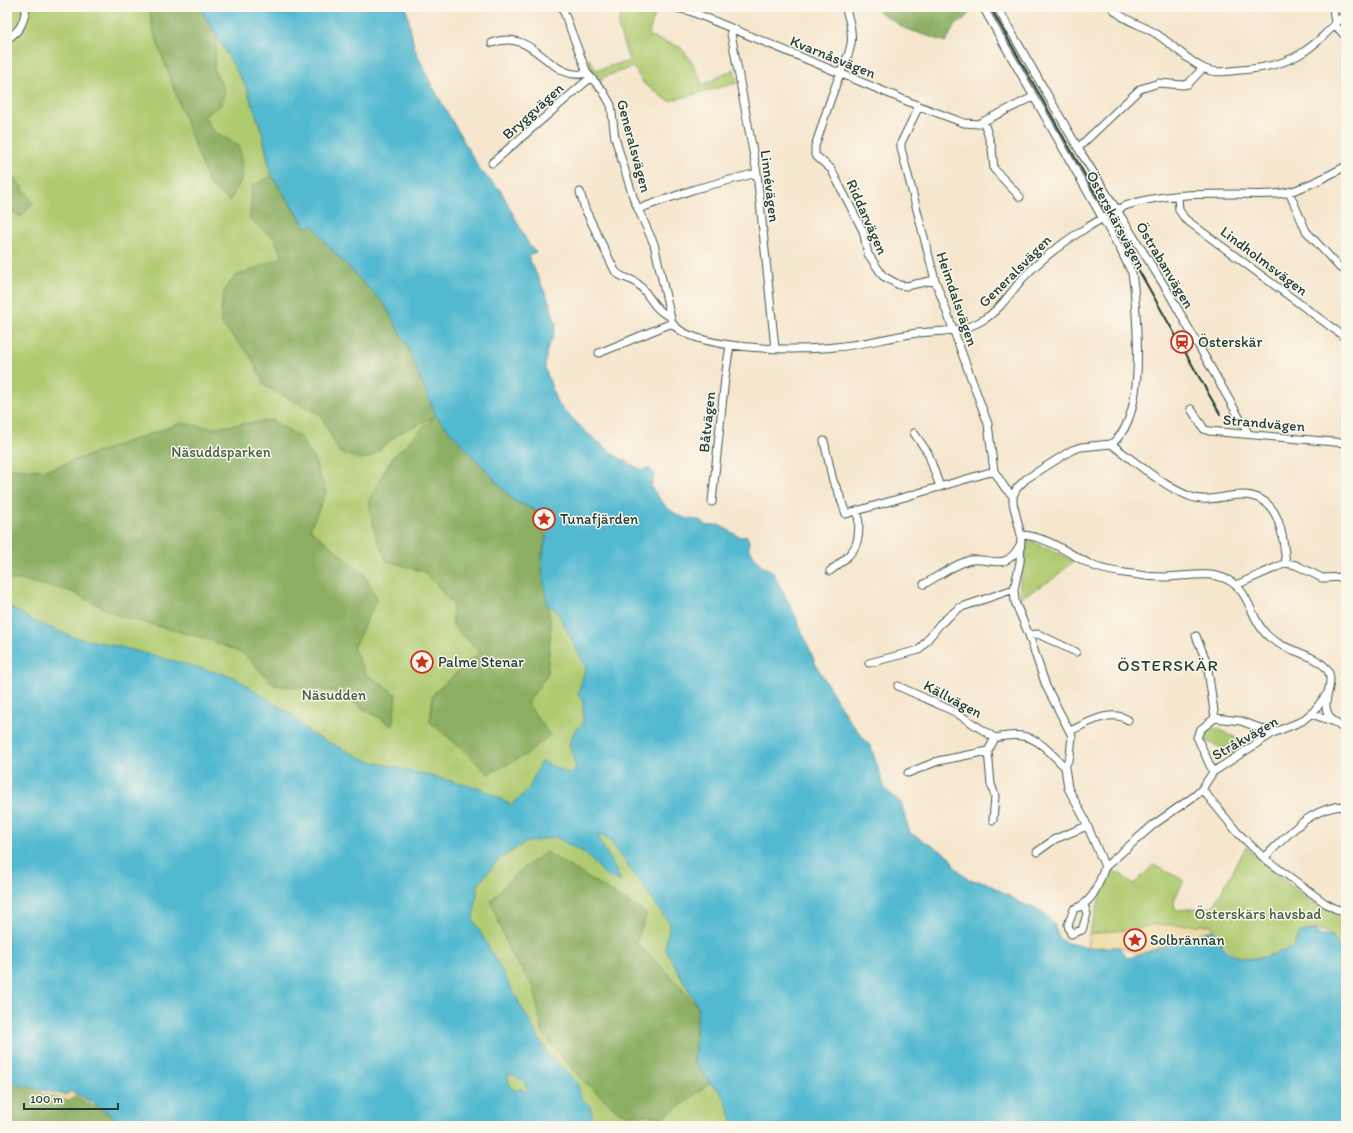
<svg xmlns="http://www.w3.org/2000/svg" width="1353" height="1133" font-family="Itim,sans-serif">
	<style>
		.green { fill: #afca70; stroke: #678452 }
		.forest { fill: #8bae62; stroke: #55764b }
		.sand { fill: #eeda9e; stroke: #868c69 }
		.water { fill: #52b9d0; stroke: #387b82; fill-rule: evenodd }
		.lines { fill: none; stroke-linecap: round; stroke-linejoin: round }
		.street-casing { stroke: #3f564b; stroke-width: 9 }
		.street { stroke: #fff; stroke-width: 7 }
		.rail { stroke: #1f3d34; stroke-width: 2 }
		.labels { text-anchor: middle; stroke-width: 3; stroke-linejoin: round; paint-order: stroke }
		.street-label { font-size: 15px; fill: #1f3d34; stroke: #fbf7ec }
		.poi-label { font-size: 15px; fill: #1f3d34; stroke: #fbf7ec; text-anchor: start }
		.park-label { font-size: 15px; fill: #436043; stroke: #fbf7ec }
		.quarter-label { font-size: 17px; letter-spacing: 1px; fill: #1f3d34; stroke: #fbf7ec }
	</style>
	<rect width="100%" height="100%" fill="#fbf7ec"/>
	<filter id="ink" filterUnits="userSpaceOnUse"><feTurbulence type="fractalNoise" baseFrequency=".025" numOctaves="2"/><feDisplacementMap in="SourceGraphic" scale="8" xChannelSelector="R" yChannelSelector="G"/><feConvolveMatrix kernelMatrix="1 2 1 2 8 2 1 2 1" color-interpolation-filters="sRGB"/></filter>
	<filter id="wash" filterUnits="userSpaceOnUse"><feTurbulence type="fractalNoise" baseFrequency=".012" numOctaves="4" result="noise"/><feDisplacementMap in="SourceGraphic" scale="16" xChannelSelector="R" yChannelSelector="G"/><feGaussianBlur stdDeviation="0.9" result="paint"/><feColorMatrix in="noise" values="0 0 0 0 0 0 0 0 0 0 0 0 0 0 0 0 0 1.4 0 .05"/><feComposite in="paint" operator="in"/></filter>
	<g filter="url(#wash)">
		<rect width="100%" height="100%" fill="#f6e6ce"/>
		<path class="green" d="M7,7H201L247,89L262,132L271,174L301,220L379,170L937,1126H390L7,866Z
			M623,7L657,8L648,36L680,47C691,57 696,71 703,85L734,69L737,83L669,101L644,84L633,67L601,78V82L593,74L588,60H590L596,70L629,61L618,26Z
			M1031,541L1074,561L1053,579L1020,598C1017,580 1026,563 1027,544Z
			M1211,726L1241,740L1235,754L1204,740Z
			M1246,847L1273,872L1312,902L1346,916V953L1342,955C1331,933 1327,926 1301,932L1293,948C1265,957 1240,969 1221,941C1217,936 1213,932 1212,925H1150L1142,928L1089,934L1103,887L1110,870L1121,874L1133,885L1153,865L1184,880L1174,900L1175,910L1213,907Z"/>
		<path class="forest" d="M149,7H200L217,37L214,70L225,91L222,104L204,116L212,130L239,146L241,154L242,178L230,201L210,186L181,109L153,30Z
			M878,7H968L970,12L962,21L955,25L946,42L906,29L878,11Z
			M10,171L33,203L21,217L7,209V173Z
			M272,176L305,227L313,225L328,246L385,305L407,345L436,416L514,501L535,511L546,538L542,554V569L551,626L547,675L527,703L550,735L527,754L488,774L465,751L430,722L433,694L480,652L453,626V604L425,572L387,561L375,534L369,500L392,458L434,417L398,434L371,457L360,459L339,452L321,415L265,386L250,355L221,324C222,302 219,293 236,276L283,257L274,238L250,219L252,186Z
			M271,420L300,437L313,457L326,493L310,529L364,574L377,599L353,648L366,674L396,694L393,726L334,691L274,685L244,654L207,639L119,616L70,591L20,580H7V468L47,470L181,423L211,428Z
			M546,852L647,914L636,943L668,973L698,1007L694,1060L710,1083L665,1117L620,1113L577,1075L542,1032L534,987L510,953L491,901L514,875Z
			M7,1082L71,1091L90,1101L127,1126H7Z"/>
		<path class="sand" d="M1150,925H1212L1213,930C1187,936 1163,947 1137,955L1135,952L1119,947H1087L1089,934L1141,928Z
			M42,1090L65,1095L71,1091L97,1105L95,1107L75,1095L70,1101L41,1094Z"/>
		<path class="water" d="M200,7H406L414,47L431,84L480,170L501,191L530,247L536,252L528,256L549,301L556,325L553,338L547,349L545,368L557,403L586,432L616,456L642,470L648,468L655,474L651,486C663,506 676,520 700,520L707,526L719,525L740,537L746,535L749,541L748,548L762,566L772,571L795,615L817,667L848,719L871,747L885,789L901,803L910,833L950,856L954,866L969,880L985,882L1021,903L1041,911L1053,922L1060,939L1067,943L1092,948L1119,947L1127,958C1157,950 1184,937 1213,930C1217,937 1222,946 1227,951C1245,967 1273,954 1293,948L1301,932L1317,930V934L1333,936L1342,955L1346,953V1126H734L725,1100L719,1090L710,1083L694,1060L698,1007L665,948L670,924L608,838L597,835L622,882L605,875L585,853L555,837L524,843L497,861L478,885L473,919L548,1055L577,1082L581,1098L590,1106L593,1120L603,1126H127L90,1101L71,1091L65,1095L7,1082V605L33,621L73,637L117,646L234,677L293,716L311,734L366,760L483,789L511,805L528,790L541,761L570,774L576,768L569,744L575,730L583,723V700L578,693L586,667L556,610L547,605C545,589 541,572 543,556C544,542 550,530 548,516L514,501L436,416L407,345L385,305L328,246L313,225L306,227L271,174L262,132L247,89ZM511,1074L524,1081L528,1091L526,1092L522,1089L514,1091C510,1086 508,1082 508,1075Z"/>
	</g>
	<g filter="url(#ink)">
		<g class="lines">
			<g class="street-casing">
				<path id="street" d="M562,7L587,73L603,91L611,105L615,138L634,200L654,244L672,323C693,351 801,351 835,347C861,345 886,338 911,334C937,330 960,334 983,320C1000,310 1010,293 1023,278C1042,258 1062,243 1086,228C1099,221 1111,212 1125,206C1158,194 1199,194 1234,194C1252,194 1272,196 1289,192C1309,186 1328,176 1346,166
					M673,7L690,11L919,106L964,123L978,124L1033,97
					M845,7C860,48 846,54 834,90C827,108 822,127 815,146V155L831,169L863,231L868,254L883,276L899,285L906,286L935,280
					M983,7L1120,249L1132,273L1134,287C1137,325 1147,420 1111,444L1081,447L1072,450L1026,479L1017,488L1013,496V503L1021,535L1020,562L1014,589L1015,602L1029,635L1046,686L1072,736L1070,756L1065,767L1068,788L1084,818L1105,867C1098,885 1094,902 1074,909L1068,925L1071,934L1082,930L1087,914L1084,905
					M997,7L1078,148L1167,290L1248,433
					M1112,7C1122,21 1144,25 1158,35C1173,45 1188,61 1205,69C1216,74 1228,71 1241,70C1294,66 1310,51 1346,13
					M1333,7L1335,25
					M1335,25L1346,37
					M730,28L757,173L775,348
					M7,39C20,31 24,23 26,7
					M492,43C534,26 551,84 587,73
					M919,106L901,143V148L935,280L988,424L994,471L1005,488L1013,496
					M984,122L992,148L994,169L1020,197
					M1078,148L1140,89L1159,83L1183,85L1188,84L1203,68
					M492,163L590,78
					M580,192L585,209L615,271C622,280 632,277 639,285C650,295 655,312 670,316
					M1289,192L1306,231L1340,268L1346,270
					M1178,197L1179,210L1185,219L1346,338
					M638,209L695,189L757,173
					M599,353L672,323
					M1191,409L1204,429L1209,431L1346,443
					M914,433L928,453L940,487
					M824,441L833,481L838,491L846,514L994,471
					M1111,444C1133,460 1164,487 1189,496C1202,502 1216,498 1230,496C1278,488 1282,527 1286,563
					M712,502L725,378L730,345
					M1021,535C1048,536 1070,555 1094,566C1105,571 1120,572 1132,574C1143,576 1154,577 1165,577C1185,577 1210,570 1228,580C1250,591 1250,618 1266,634C1282,651 1312,652 1326,668C1338,683 1318,701 1330,717C1334,723 1341,726 1346,731
					M830,571C857,550 861,546 858,510
					M924,584C937,577 958,562 971,560C991,557 1005,573 1020,545
					M1236,585L1286,563L1296,565L1322,578L1346,577
					M1029,635L1038,634L1076,652
					M1196,636L1207,663L1215,718
					M869,663L919,650L940,624L959,608L1014,589
					M898,686L955,712L995,738
					M1311,714L1332,721
					M1070,731C1086,724 1111,708 1128,720
					M988,751L991,784L995,796L993,820
					M1213,772L1197,737L1201,729L1215,718L1241,721L1273,733
					M908,773L938,761L988,751L995,738C1033,729 1041,744 1065,767
					M1202,789L1237,832L1264,858L1325,903L1336,909L1346,911
					M1037,852L1055,839L1087,826
					M1264,858C1288,835 1311,806 1346,806
					M1105,867L1153,825L1196,795L1202,789L1213,772L1273,733L1302,721L1314,711L1327,694"/>
			</g>
			<use href="#street" class="street"/>
			<path class="rail" d="M990,7L1220,414"/>
		</g>
	</g>
	<defs>
		<g id="station-ring" transform="scale(1.15)"><circle r="9.5" fill="#fbf7ec" stroke="#c8321e" stroke-width="1.5"/><path d="M-3-6H3Q5-6 5-4V2Q5 4 3 4L4.5 6H3L1.5 4h-3L-3 6H-4.5L-3 4Q-5 4-5 2V-4Q-5-6-3-6ZM-3.5-4v3h7v-3ZM-3.5 1v1.5H-2V1ZM2 1v1.5H3.5V1Z" fill="#c8321e"/></g>
		<g id="sight-ring" transform="scale(1.15)"><circle r="9.5" fill="#fbf7ec" stroke="#c8321e" stroke-width="1.5"/><path d="M0-6L1.8-2.2L6-1.7L2.9 1.2L3.7 5.4L0 3.3L-3.7 5.4L-2.9 1.2L-6-1.7L-1.8-2.2Z" fill="#c8321e"/></g>
	</defs>
	<g fill-rule="evenodd">
		<use href="#station-ring" x="1182" y="342"/>
		<use href="#sight-ring" x="544" y="519"/>
		<use href="#sight-ring" x="422" y="662"/>
		<use href="#sight-ring" x="1135" y="940"/>
	</g>
	<g class="labels">
		<g class="street-label">
			<text transform="translate(833 57) rotate(22)" y="5">Kvarnåsvägen</text>
			<text transform="translate(533 111) rotate(-42)" y="5">Bryggvägen</text>
			<text transform="translate(634 146) rotate(75)" y="5">Generalsvägen</text>
			<text transform="translate(770 186) rotate(83)" y="5">Linnévägen</text>
			<text transform="translate(867 217) rotate(66)" y="5">Riddarvägen</text>
			<text transform="translate(1116 220) rotate(62)" y="5">Österskärsvägen</text>
			<text transform="translate(1264 261) rotate(37)" y="5">Lindholmsvägen</text>
			<text transform="translate(1165 265) rotate(59)" y="5">Östrabanvägen</text>
			<text transform="translate(1015 271) rotate(-45)" y="5">Generalsvägen</text>
			<text transform="translate(957 299) rotate(71)" y="5">Heimdalsvägen</text>
			<text transform="translate(707 422) rotate(-84)" y="5">Båtvägen</text>
			<text transform="translate(1264 423) rotate(5)" y="5">Strandvägen</text>
			<text transform="translate(953 699) rotate(28)" y="5">Källvägen</text>
			<text transform="translate(1245 738) rotate(-30)" y="5">Stråkvägen</text>
		</g>
		<g class="poi-label">
			<text x="1198" y="347">Österskär</text>
			<text x="560" y="524">Tunafjärden</text>
			<text x="438" y="667">Palme Stenar</text>
			<text x="1150" y="945">Solbrännan</text>
		</g>
		<g class="park-label">
			<text x="221" y="457">Näsuddsparken</text>
			<text x="334" y="700">Näsudden</text>
			<text x="1258" y="919">Österskärs havsbad</text>
		</g>
		<g class="quarter-label">
			<text x="1168" y="671">ÖSTERSKÄR</text>
		</g>
	</g>
	<rect width="1353" height="1133" fill="none" stroke="#fbf7ec" stroke-width="24"/>
	<path d="M24 1103v6h94v-6" fill="none" stroke="#1f3d34" stroke-width="2"/>
	<text x="30" y="1103" font-size="12" fill="#1f3d34" stroke="#fbf7ec" stroke-width="3" paint-order="stroke">100 m</text>
</svg>
